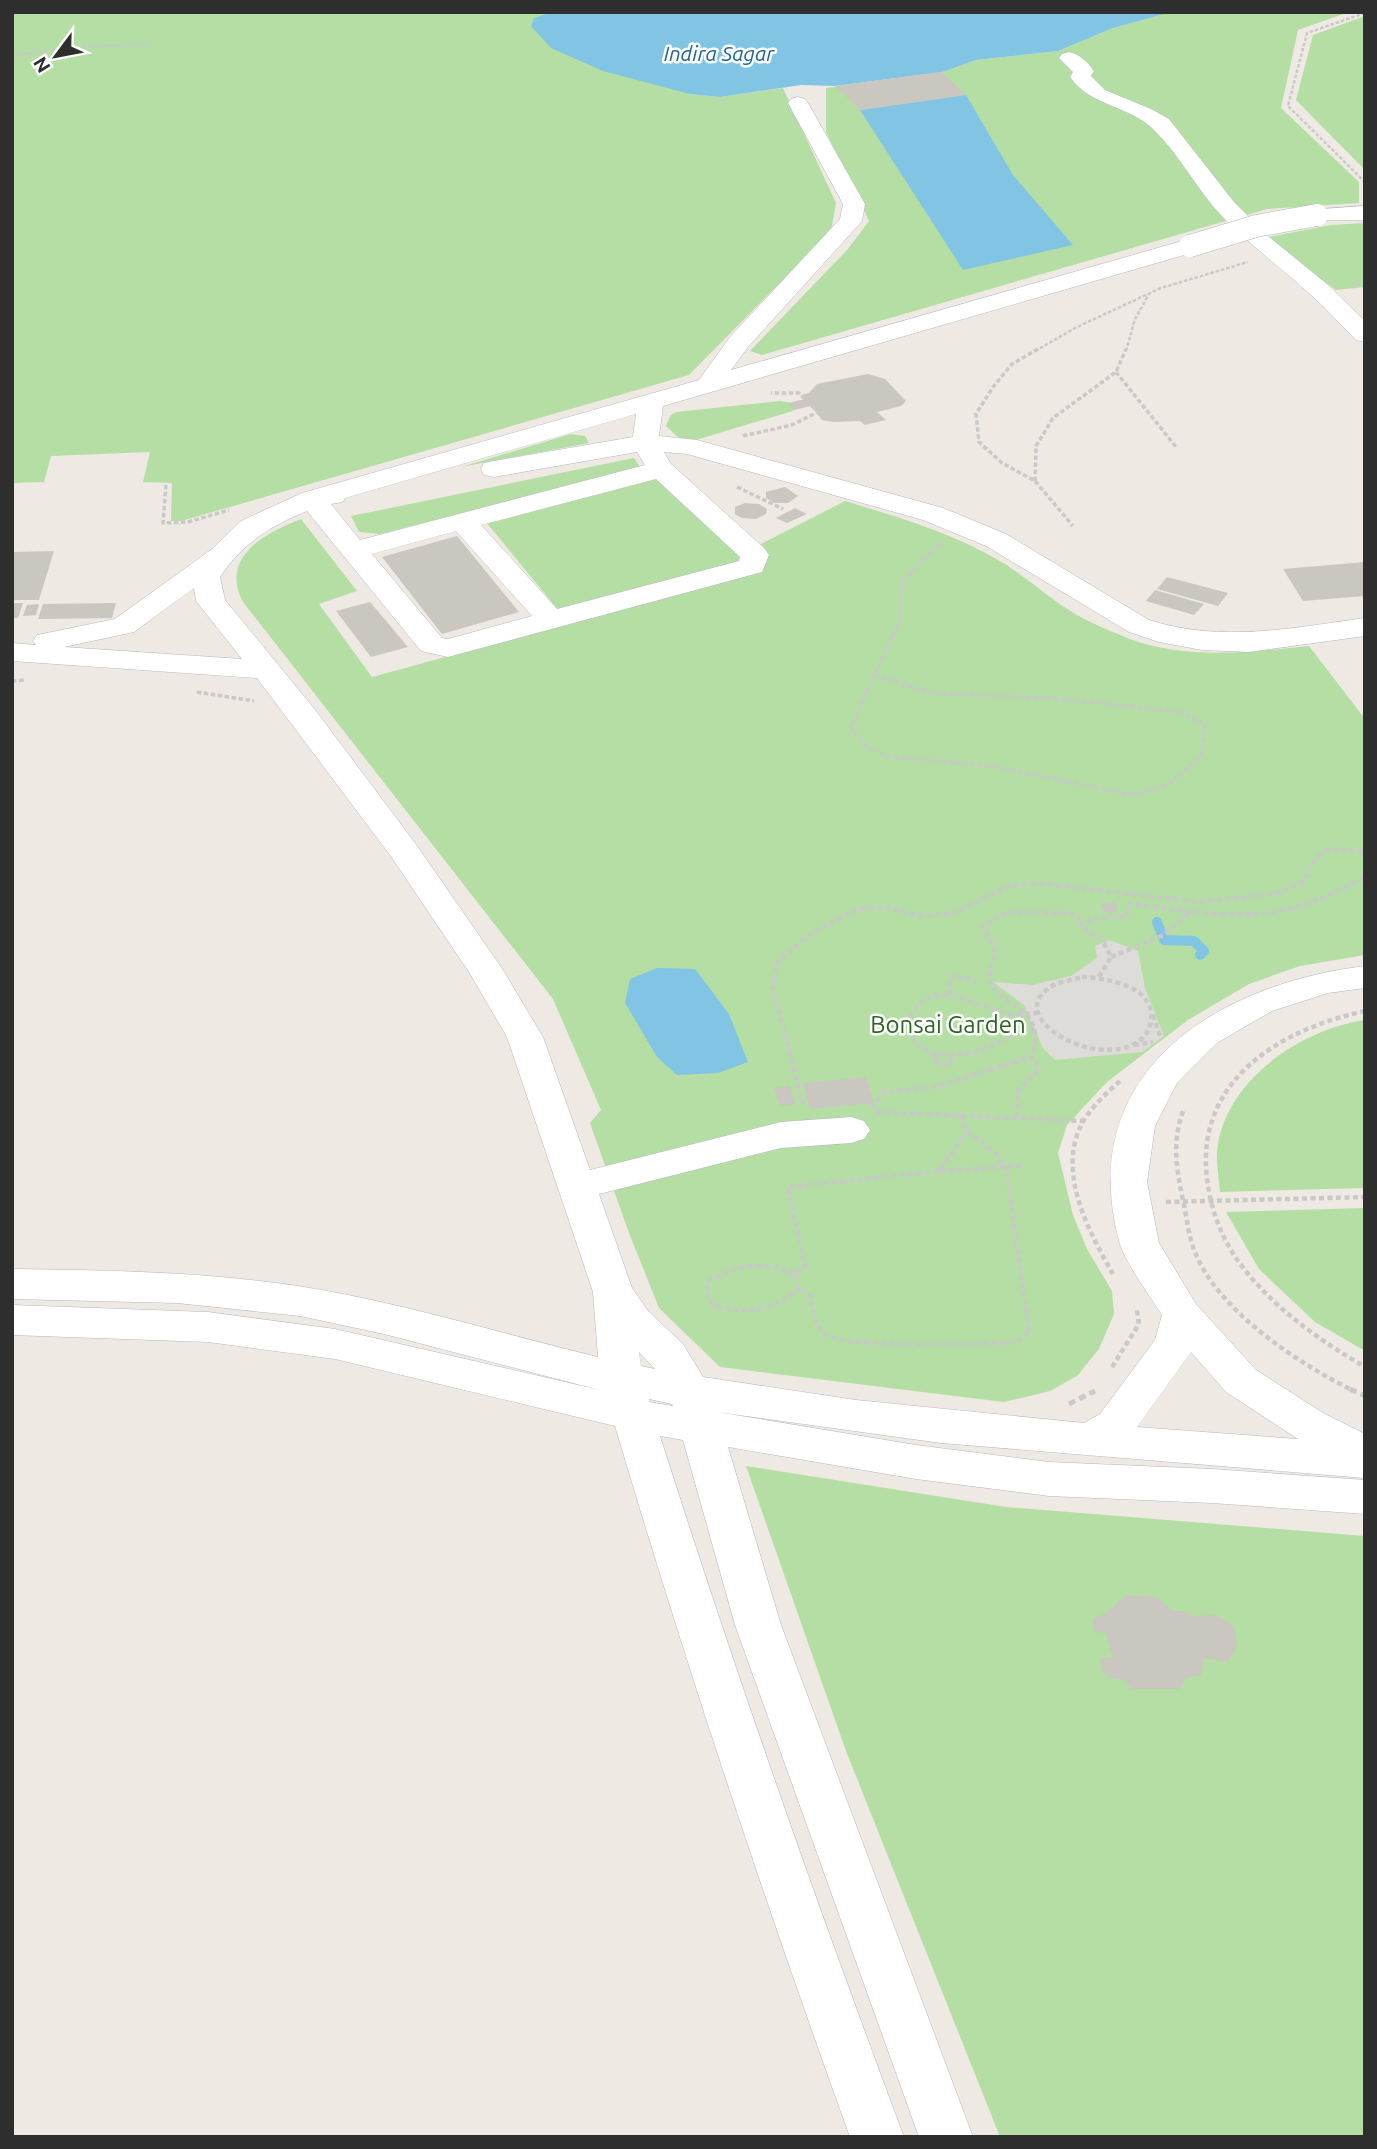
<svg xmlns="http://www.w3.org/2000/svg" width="1377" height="2149" font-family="Ubuntu,sans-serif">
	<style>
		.green { fill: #b5dea5 }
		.plaza { fill: #dedcd9 }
		.water { fill: #81c4e4 }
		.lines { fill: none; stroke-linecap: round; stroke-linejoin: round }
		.stream { stroke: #81c4e4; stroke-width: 10 }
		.building { fill: #cac7c0 }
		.minor-casing { stroke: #b5b7c0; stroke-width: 1 }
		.path-far3 { stroke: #c9c9c9; stroke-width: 2.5; stroke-dasharray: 3.5 2; stroke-linecap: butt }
		.path-far2 { stroke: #c9c9c9; stroke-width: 3.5; stroke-dasharray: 4.5 2.5; stroke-linecap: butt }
		.path-far1 { stroke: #c9c9c9; stroke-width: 4.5; stroke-dasharray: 5 3.5; stroke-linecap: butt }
		.path { stroke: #c9c9c9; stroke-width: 5; stroke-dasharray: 7 4.5; stroke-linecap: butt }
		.minor { fill: #fff; fill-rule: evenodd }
		.minor-bridge-casing { stroke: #b5b7c0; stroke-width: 23; stroke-linecap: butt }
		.minor-bridge { stroke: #fff; stroke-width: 22 }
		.labels { text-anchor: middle; stroke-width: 5; stroke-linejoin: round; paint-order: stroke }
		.far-water-label { font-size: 21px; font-style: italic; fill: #1c6394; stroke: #fff }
		.park-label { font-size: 24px; fill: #2d6623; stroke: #fff }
	</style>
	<rect width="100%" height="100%" fill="#eee9e2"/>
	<path class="green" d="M12,12H551L534,18L690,94L720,97L783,88L836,203L831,231L689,375L181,521H171L172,483L143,482L150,452L51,456L44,482L12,483Z
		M1172,12H1349L1298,30L1281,108L1359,182V203L1267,209L762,355L750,351L848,249L869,221L826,132V88L941,72L976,60L1058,51L1113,28Z
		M1365,16V170L1296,100L1313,35Z
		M1365,223V287L1336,290L1263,238L1331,225Z
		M780,401L792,403L796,410L696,440L679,438L666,426L670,416L676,412Z
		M571,434L585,436L589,443L461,467Z
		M634,458L640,467L380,534L359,532L351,516Z
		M659,477L749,559L559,611L486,522Z
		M845,501C897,517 951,532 998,560C1026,576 1049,599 1077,615C1093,624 1113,632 1130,639C1186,660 1251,652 1309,646L1365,719V955L1300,966L1249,984L1188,1020L1107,1082L1067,1125L1058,1153L1073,1215L1087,1249L1112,1291L1114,1314L1099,1349L1077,1376L1050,1391L1004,1402L720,1367L659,1308L629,1233L590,1123L601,1110L553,999L243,602C219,556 266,533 301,519L357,591L319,604L372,677L754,573L765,562L767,552L761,544Z
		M1365,1020V1188L1220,1192C1219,1177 1215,1159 1218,1144C1229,1078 1302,1029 1365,1020Z
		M1365,1208V1351L1315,1322L1259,1269L1226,1212Z
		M746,1466L1006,1507L1365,1536V2137H1000L846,1751Z"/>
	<path class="plaza" d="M1109,940L1138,951L1145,988L1164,1036L1142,1052L1055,1060L1043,1048L1024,1005L993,982L1032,985L1071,976L1097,958L1095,946Z"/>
	<path class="water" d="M551,12H1172L1113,28L1058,51L976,60L942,72L835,86L801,85L720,97L690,94L603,71L551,48L531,26L534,18Z
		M966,95L1013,175L1073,245L963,270L860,110Z
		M657,968L695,969L729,1014L748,1062L718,1073L677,1075L657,1057L625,1003L630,979Z"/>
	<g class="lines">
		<path class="stream" d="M1157,922L1164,940L1194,941L1204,951L1200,955"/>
	</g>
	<path class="building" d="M942,72L966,95L860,110L835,86Z
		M868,374L885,379L906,401L901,406L877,412L886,420L865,425L860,421L833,422L822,420L811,406L794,410L788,403L805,399L801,395L809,393L817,384Z
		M785,487L798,496L788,503H775L766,498V492Z
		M745,503L759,504L767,509L766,514L756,519L742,518L735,514V507Z
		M795,508L807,514L787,523L776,518Z
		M457,536L519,612L442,634L382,557Z
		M54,551L39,600H12V552Z
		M1365,562V596L1303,601L1283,569Z
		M1167,577L1228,593L1218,606L1157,589Z
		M1155,590L1204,604L1194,615L1146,601Z
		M370,602L408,647L371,657L336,611Z
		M12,603H23L18,618H12Z
		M116,603L112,618L38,619L43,604Z
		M39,604L36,615L23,616L27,605Z
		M1106,902L1115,903L1118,911L1110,913L1102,910L1101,905Z
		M866,1077L874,1103L810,1109L803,1083Z
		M790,1086L795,1104L779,1106L774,1088Z
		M1126,1595L1157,1597L1173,1611H1184L1192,1616L1217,1615L1234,1627L1238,1647L1227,1662L1204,1658L1201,1675L1186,1678L1180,1689H1132L1123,1680L1111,1678L1101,1672L1100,1658L1113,1657L1105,1633L1095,1632L1092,1620L1110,1610Z"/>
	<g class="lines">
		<g class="minor-casing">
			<path id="minor" d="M1069,52C1079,54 1088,62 1094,71L1091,76L1105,90L1151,109L1169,119L1234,202L1268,236L1328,285L1365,321V342L1356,340C1341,325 1327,309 1311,295C1281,267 1248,244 1220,214C1196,188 1179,154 1154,130C1130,105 1091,107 1070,77L1073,72L1059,58L1062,54Z
				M798,97L805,99L808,103L865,204L862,221L748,347L731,370L1182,241H1198L1202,246L1198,251L663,406L659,436L697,440L943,508L1006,534L1149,620C1221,643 1292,628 1365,618V636L1249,652L1202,650L1159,642L1129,632L986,546L923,520L687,454L664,452L671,464L765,549L769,555L762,572L448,657L421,651L307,511C270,526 243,543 220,577L225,600L316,711L415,843L503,970L543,1037L590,1170L781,1122L851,1117L864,1121L870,1130L864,1139L851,1143L781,1148L599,1194L632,1288L648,1311L683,1344L703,1377L856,1400L1084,1423L1100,1414L1155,1340L1162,1315C1150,1296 1124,1261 1119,1241C1074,1072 1217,984 1365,966V988L1328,993L1272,1011L1217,1043L1177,1083L1155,1126L1147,1182L1159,1243L1196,1304L1256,1370L1323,1413L1365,1434V1478L941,1443L717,1412L916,1445L1049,1462L1212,1469L1365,1480V1514L1212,1503L1049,1496L916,1479L728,1447L781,1625L973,2137H919L735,1625L683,1440L660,1436C735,1672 817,1905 904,2137H850C765,1902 686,1665 615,1426L335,1359L208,1342L12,1335V1305L208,1312L335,1329L604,1391L384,1334L300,1316L177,1303L12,1299V1269C108,1270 204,1272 298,1286C400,1302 499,1333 598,1357L593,1292L507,1037L469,972L390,855L257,678L12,661V643L36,645L33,641L37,635L115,619L212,549L241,521L302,493L699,380L730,337L840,219L843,204L788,103L791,99ZM636,414L633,437L494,461L484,463L481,469L484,475L494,477L637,452L645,465L360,540L331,504L343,502L345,498ZM656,479L740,557L739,561L557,609L481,525ZM456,531L532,616L448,639L442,638L372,554ZM194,588L196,601L242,659L64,647L134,632ZM639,1352L655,1369L641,1366ZM1191,1352L1226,1392L1298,1439L1137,1427ZM649,1399L672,1404L673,1406L649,1402Z
				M1365,206V220H1309L1306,215L1309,210Z"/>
		</g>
		<path class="path-far3" d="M1365,13L1307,33L1288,106L1365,182
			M12,56L75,47L148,44
			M1352,285L1365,283
			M1035,351L1077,327L1161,288L1248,262
			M1126,351L1135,319L1149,294"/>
		<path class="path-far2" d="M1038,349L1012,364L993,387L976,414L979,442L1002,463L1035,481L1073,526
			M1116,372L1176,447
			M743,436L792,425L818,412L799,393H771
			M1035,481L1036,446L1053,418L1116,372L1126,349
			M166,485L163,523L188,522L229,510
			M737,487L783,509
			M875,675L931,693L1050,698L1182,712L1205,726L1201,755L1170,784L1133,795L990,766L885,756L864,745L851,727L899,621L902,582L941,543
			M12,681L25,680
			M197,692L254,701"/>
		<path class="path-far1" d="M1111,957L1164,935L1189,913
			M1082,977C1107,978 1155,986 1151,1020C1150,1034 1140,1042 1127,1047C1081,1063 1000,1011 1056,984C1064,981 1074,979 1082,977Z
			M1099,977L1111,957L1104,943L1080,924L1098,918L1127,916L1130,904C1181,909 1234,921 1285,910C1313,904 1339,890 1365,878
			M951,994L950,978L954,975L976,981
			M1365,1011C1281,1029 1195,1080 1207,1178C1210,1207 1220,1234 1236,1258C1269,1305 1316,1338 1365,1367
			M1153,1015L1160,1036
			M1034,1029C1012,1033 994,1047 972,1052C947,1059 909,1055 908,1023C927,972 971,1005 1004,1013C1016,1016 1027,1013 1038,1013
			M1134,1045L1153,1042
			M935,1053L934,1061L943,1065L951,1062V1055
			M803,1105L773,989L776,964L804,938L857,909L883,907L922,916L954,913L1009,886L1036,883L1198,902L1274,894L1304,882C1318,845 1328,846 1365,853
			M871,1108L884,1092L935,1087L1031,1057
			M1183,1111C1172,1142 1176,1168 1183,1200C1187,1217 1188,1236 1195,1252C1218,1311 1299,1364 1354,1391
			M876,1112L1084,1121
			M961,1115L967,1132
			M1017,1117V1091L1037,1072L1036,1062L1031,1057C1049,1006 1001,1009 991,982C984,961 1008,960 982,927L1007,912L1069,913L1078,917L1080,924
			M967,1132L995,1152L1006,1168L1029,1332L1013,1343C979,1343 849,1349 827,1335C814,1327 813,1310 810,1296L799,1289L794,1274L805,1267L788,1187L939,1171Z
			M940,1171L1021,1166
			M1166,1202L1365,1197
			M794,1274C764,1261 738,1263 710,1280L706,1292L713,1305C746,1315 772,1311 799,1289
			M1113,1274C1090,1234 1059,1177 1079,1130C1087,1110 1106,1094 1121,1080
			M1112,1367L1139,1324L1137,1310"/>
		<path class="path" d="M1350,1389L1365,1396
			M1069,1404L1095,1391"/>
		<use href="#minor" class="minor"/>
		<g class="minor-bridge-casing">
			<path id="minor-bridge" d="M1190,246L1256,226L1317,215"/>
		</g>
		<use href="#minor-bridge" class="minor-bridge"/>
	</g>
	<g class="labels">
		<g class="far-water-label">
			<text x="719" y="61">Indira Sagar</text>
		</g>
		<g class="park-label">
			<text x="948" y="1033">Bonsai Garden</text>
		</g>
	</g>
	<rect width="1377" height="2149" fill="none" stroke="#2e2e2e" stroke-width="28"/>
	<g transform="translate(56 56) rotate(238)" stroke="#ffffff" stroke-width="5" paint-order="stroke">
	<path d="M0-5L12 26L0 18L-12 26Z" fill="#2e2e2e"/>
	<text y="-10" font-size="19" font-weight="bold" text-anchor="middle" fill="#2e2e2e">N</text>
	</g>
</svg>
